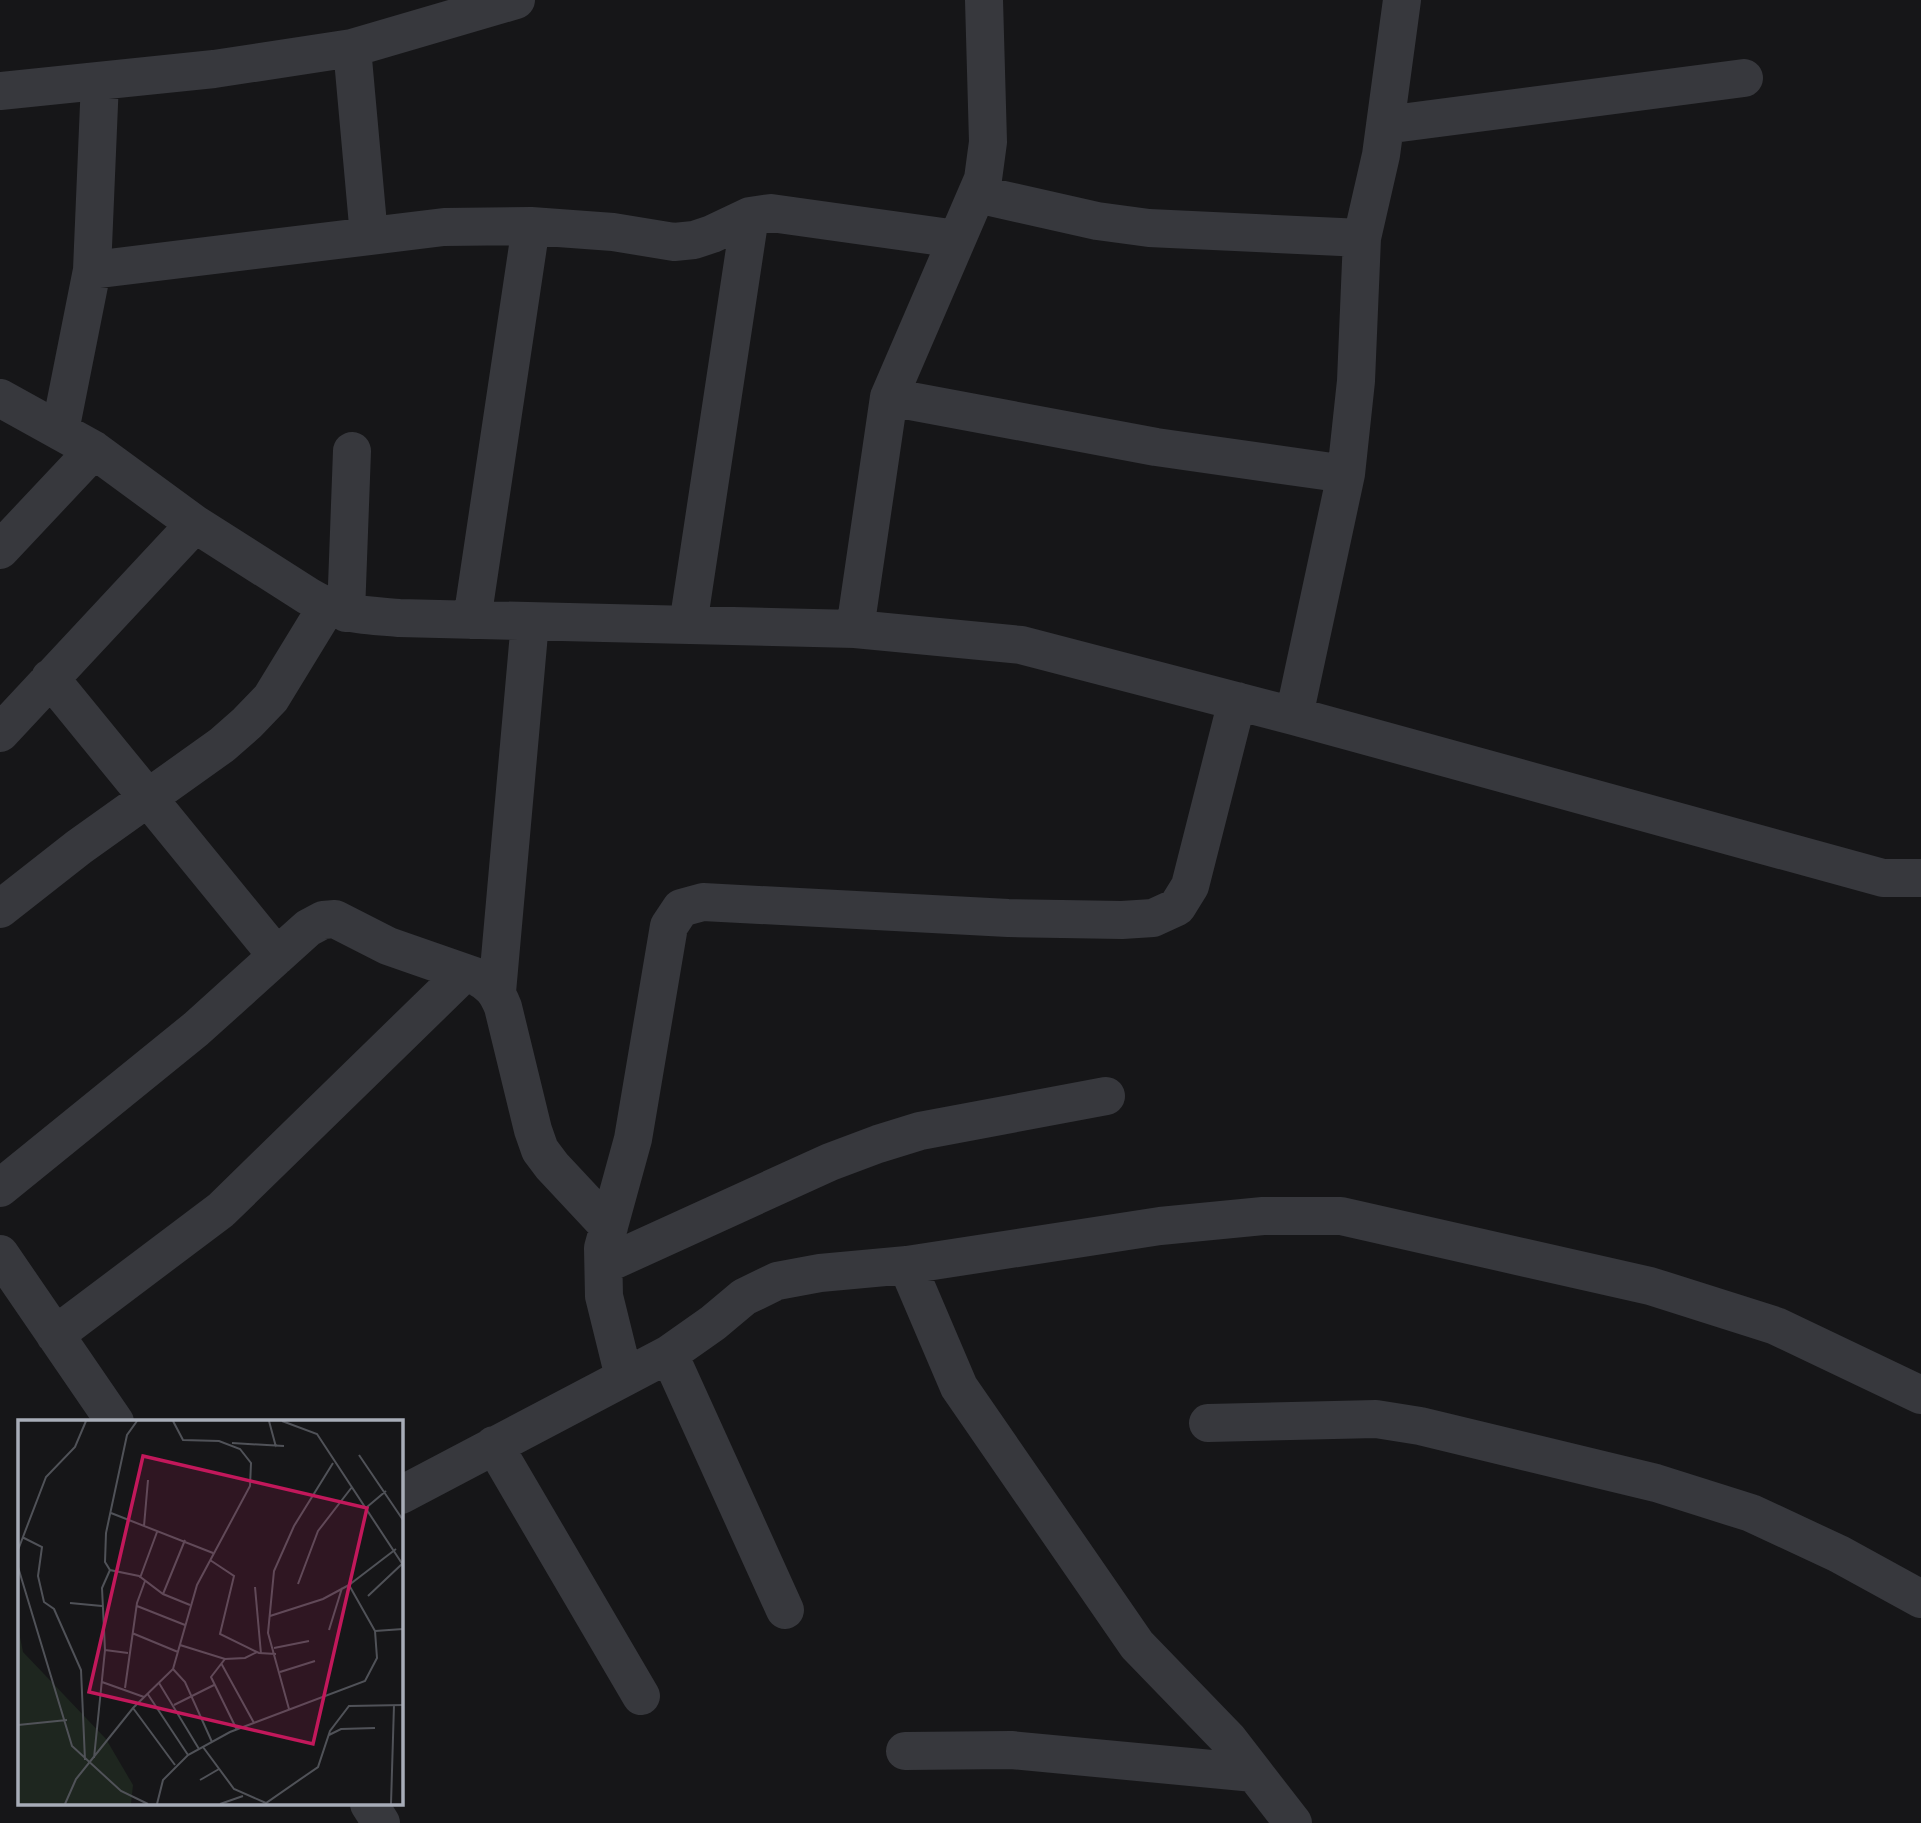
<svg xmlns="http://www.w3.org/2000/svg" width="1921" height="1823" font-family="'Fira Sans Condensed',sans-serif">
	<style>
		.lines { fill: none; stroke-linecap: round; stroke-linejoin: round }
		.minor { stroke: #37383d; stroke-width: 38 }
		.inset-road { fill: none; stroke: #505258; stroke-width: 2 }
		.view { fill: #c2185b; fill-opacity: 0.15; stroke: #c2185b; stroke-width: 3.5 }
		.inset-edge { fill: none; stroke: #a8adb8; stroke-width: 3.5 }
	</style>
	<rect width="100%" height="100%" fill="#161618"/>
	<g class="lines">
		<path class="minor" d="M352,48L369,236
			M0,91L214,69L352,48L516,0
			M1385,125L1744,78
			M977,194L1097,221L1149,228L1362,238
			M92,270L444,227L531,226L613,232L674,242L694,240L712,234L750,216L771,213L957,239
			M889,397L1156,447L1346,474
			M0,398L94,450L195,524L308,596C339,615 363,615 399,618L855,629L1021,645L1294,716L1883,878H1921
			M60,431L92,270L100,81
			M0,550L94,450
			M346,613L352,451
			M472,620L531,226
			M688,625L750,216
			M855,629L889,397L983,179L988,142L984,0
			M50,678L277,956
			M1294,716L1346,474L1356,381L1362,238L1381,155L1402,0
			M0,733L195,524
			M0,909L79,847L222,745L247,723L271,698L326,608
			M497,992L530,622
			M0,1188L196,1029L308,928L323,920L335,919L388,946L477,977C491,984 497,992 503,1007L533,1130L540,1150L552,1166L609,1227
			M0,1254L115,1422
			M604,1265L830,1162L878,1144L920,1131L1106,1096
			M907,1265L959,1387L1137,1645L1228,1739L1293,1823
			M55,1335L221,1210L464,973
			M669,1354L785,1610
			M624,1377L604,1296L603,1248L633,1139L669,926L681,908L703,902L1008,918L1122,920L1153,918L1177,907L1190,886L1237,701
			M1208,1423L1376,1419L1420,1426L1656,1483L1751,1513L1839,1554L1921,1599
			M494,1445L641,1696
			M401,1495L669,1354L713,1323L744,1297L777,1281L820,1273L907,1265L1160,1226L1263,1216H1341L1650,1286L1776,1326L1921,1395
			M905,1751L1011,1750L1254,1773
			M369,1804L381,1823"/>
	</g>
	<g transform="translate(18 1420)">
		<rect width="385" height="385" fill="#161618"/>
		<path d="M0,207L5,232L88,319L115,365L113,384H0Z" fill="#1e261f"/>
		<path class="inset-road" d="M119,1L109,15L88,113L87,142L92,150L121,156L145,174L172,185M251,1L258,27M264,1L299,14L385,145M214,23L266,26M341,35L385,100M349,87L368,71M93,93L195,133M126,106L130,60M4,117L24,127L20,156L26,182L36,189L63,250L67,340M0,130L28,57L57,27L68,1M192,140L216,156L202,214L241,233L258,234M0,147L54,326L103,371L130,384M122,158L139,112M280,164L300,111L334,67M237,167L243,234M145,174L167,120M350,176L384,144M52,183L84,186M119,186L167,205M252,196L305,179L331,165M311,210L324,168M357,211L385,209M114,213L160,232M162,225L207,239M256,228L291,221M87,230L110,233M203,243L236,303M155,249L167,262L194,322M262,252L297,241M84,262L126,277M141,263L181,329M107,268L119,183L127,161M129,273L170,335M156,285L196,265M115,288L157,345M271,289L250,213L256,151L276,106L315,43M0,305L49,300M219,310L193,257L207,239L227,238L239,232M311,315L323,309L357,308M185,327L216,369L248,383L300,347L312,311L331,286L385,285M76,338L87,230L84,168L92,150M182,360L201,349M47,384L58,359L115,288L155,249L179,165L232,66L233,43L222,29L201,21L165,20L155,1M139,384L145,360L170,335L212,312L347,261L359,238L357,211L331,165L378,129M202,384L225,376M373,384L376,285"/>
		<path class="view" d="M125,36L349,88L295,324L71,272Z"/>
		<rect width="385" height="385" class="inset-edge"/>
	</g>
</svg>
